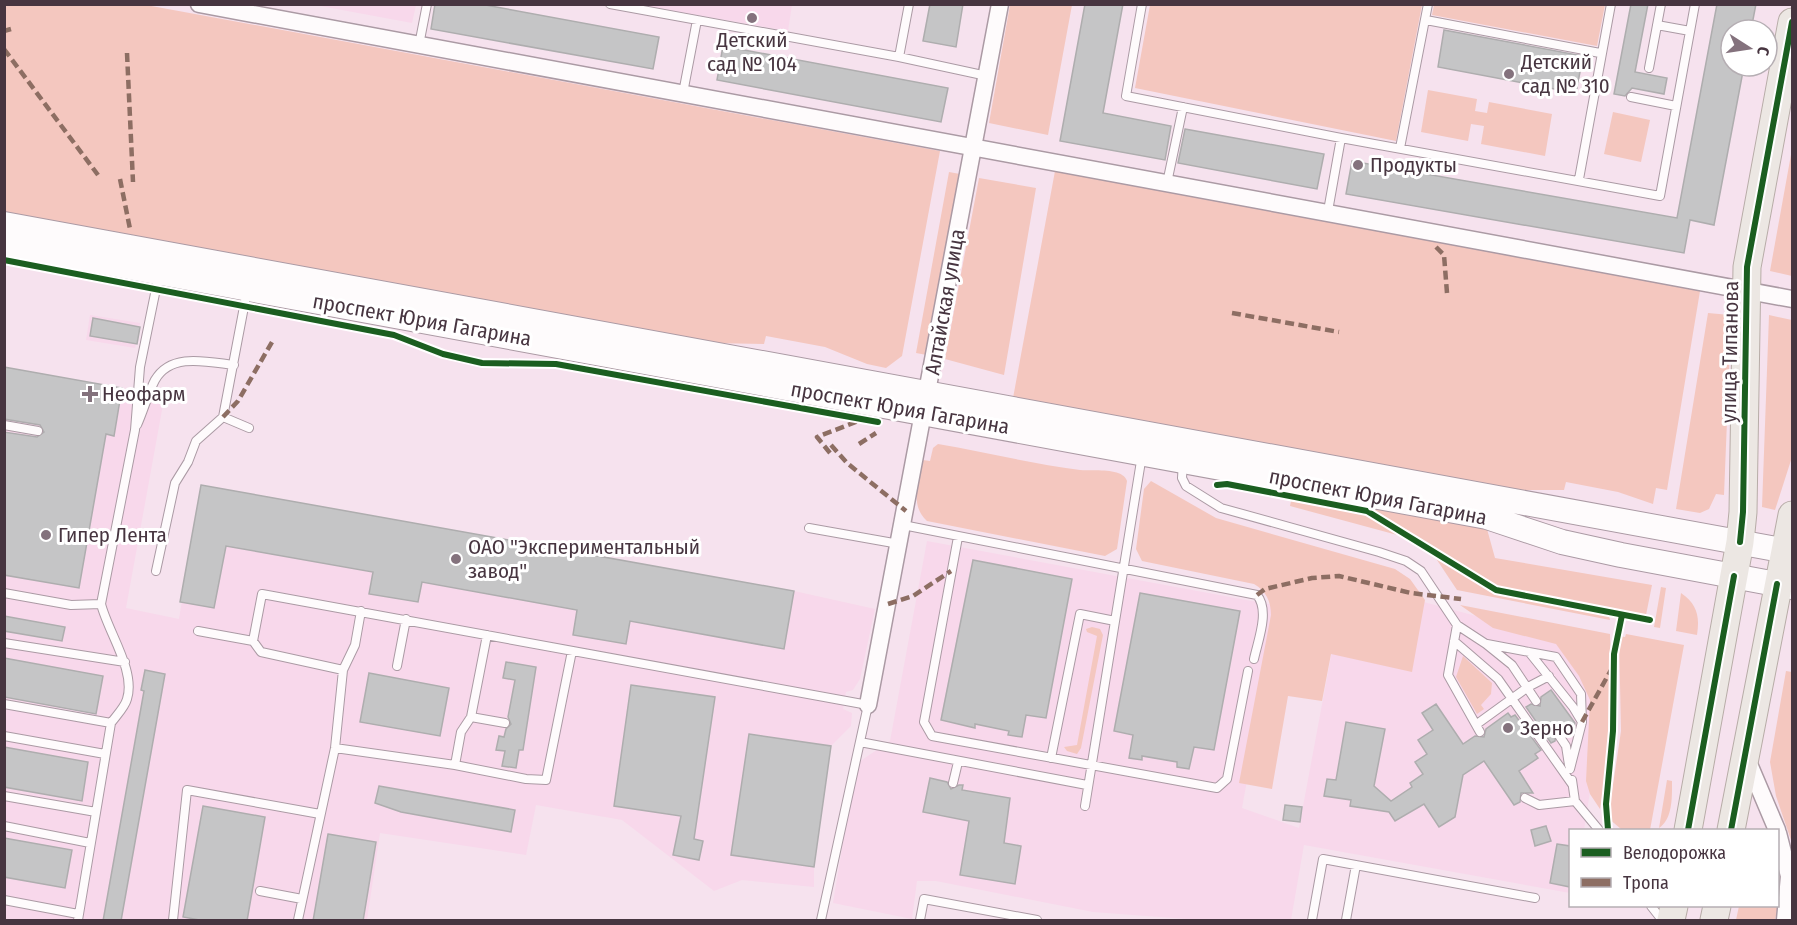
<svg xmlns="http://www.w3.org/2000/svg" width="1797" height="925" font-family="'Fira Sans Condensed',sans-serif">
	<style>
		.built { fill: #f8d8eb }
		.green { fill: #f4c7bf }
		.building { fill: #c5c5c6; stroke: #aeadae; stroke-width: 1.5 }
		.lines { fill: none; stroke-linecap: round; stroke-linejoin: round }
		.lane-casing { stroke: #ab9aa4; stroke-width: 10 }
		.street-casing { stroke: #ab9aa4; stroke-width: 19 }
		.secondary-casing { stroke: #ab9aa4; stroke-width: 26 }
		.primary-casing { stroke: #b7aca7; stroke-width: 29 }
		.lane { stroke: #fefbfc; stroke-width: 8 }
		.street { stroke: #fefbfc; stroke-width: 16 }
		.secondary { stroke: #fefbfc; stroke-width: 24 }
		.primary { stroke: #ece7e3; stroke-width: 27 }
		.quiet { stroke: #8d6e63; stroke-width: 4.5; stroke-dasharray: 9 4.5; stroke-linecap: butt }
		.cycleway-casing { stroke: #fff; stroke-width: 10 }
		.cycleway { stroke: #1b5e20; stroke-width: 6 }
		.poi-dot { fill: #84727d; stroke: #fff; stroke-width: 2 }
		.labels { text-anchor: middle; stroke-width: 6; stroke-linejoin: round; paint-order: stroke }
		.poi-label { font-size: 21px; fill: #473540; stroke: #fff; text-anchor: start }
		.street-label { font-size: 21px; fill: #473540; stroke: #fff }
	</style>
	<rect width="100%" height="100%" fill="#f6e2ee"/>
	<path class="built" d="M315,5H416L412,23Z
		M639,5H792L788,31Z
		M90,315L140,323L135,348L86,340Z
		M4,368L164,399L126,608L179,619L201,485L794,591L875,609L860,679L853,690L846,692L843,709L852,713L851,726L831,746L814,867V887L742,880L714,891L622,820L536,805L526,855L380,833L367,920H5Z
		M927,541L1279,606L1242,808L1299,828L1345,581L1559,638L1599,691L1598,740L1584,830H1570V893L1304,845L1291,920H1200L1093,912L936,881H917L912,919L833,903L856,764L890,741Z"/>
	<path class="green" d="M4,5H146L940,151L902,356L886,368L867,364L825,347L766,336L764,344L711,343L5,213Z
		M1010,5H1072L1048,135L989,123Z
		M1150,5H1422L1396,141L1135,88Z
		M1434,5V4L1605,5L1597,46L1432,15Z
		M1428,90L1477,99L1475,111L1487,113L1489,102L1552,114L1545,156L1481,144L1484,126L1471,124L1468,141L1421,132Z
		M1613,112L1650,120L1641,162L1604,154Z
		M1792,149V276L1770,271Z
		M1055,171L1700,291L1667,490L1656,488L1653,504L1618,492L1566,482L1564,490H1513L1013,398Z
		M949,172L960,174L927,355L916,353Z
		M979,178L1036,188L1004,375L945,359Z
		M1708,313L1730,315L1731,321L1724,495L1716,494L1709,509L1700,513L1676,509Z
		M1769,315L1792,320V457L1775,510L1762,507Z
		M938,444C985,452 1033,464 1080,470C1092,471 1123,467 1127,481L1117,549L1105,556L927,521C909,505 919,480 923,460L930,461L933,448Z
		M1151,481L1216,518L1395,569L1410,579L1425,600L1412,672L1331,654L1322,701L1288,696L1272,789L1239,783L1271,615C1271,601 1266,591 1254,584L1142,561L1136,549L1144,489Z
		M1291,501L1365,515L1401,536L1290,506Z
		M1369,507L1487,529L1495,558L1652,585L1646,615L1497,586Z
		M1433,554L1466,577L1499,595L1609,616L1610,620L1457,590Z
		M1661,587L1666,588L1660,628L1654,627Z
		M1681,593C1697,604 1700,616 1697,635L1676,631Z
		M1460,605L1610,634L1613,732L1600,809L1590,794L1586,781L1590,700L1579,676L1556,644L1493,628Z
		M1092,627L1100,629L1103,635L1081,748L1077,754L1067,751L1064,747L1077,745L1097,636L1087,632L1086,629Z
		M1626,634L1684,645L1650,830L1621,829L1608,818L1621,731L1619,636L1625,637Z
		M1463,656L1492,683L1491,694L1481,705L1484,709L1477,714L1456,677Z
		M1786,671L1792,672V843L1776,796L1770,762Z
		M1667,780L1672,781C1672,796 1673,819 1659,828Z
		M1778,864C1782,884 1779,902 1775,920H1736L1739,906H1778Z"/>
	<path class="building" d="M435,4H480L659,37L653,69L431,29Z
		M930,4H963L956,47L923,41Z
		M1085,4H1123L1103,113L1171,126L1165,160L1060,141Z
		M1631,4H1648L1635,72L1667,78L1664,94L1632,88L1625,96L1614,94Z
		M1717,4H1756L1751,30H1731V66H1744L1714,225L1690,220L1684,253L1346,194L1352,161L1677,218Z
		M1444,30L1583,56L1576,93L1438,67Z
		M723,46L948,88L941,122L717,80Z
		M1185,129L1324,154L1317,189L1178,163Z
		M93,318L140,327L137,344L90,336Z
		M4,367L122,388L114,436L106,434L79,588L4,575V432L37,437L44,432L40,425L4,419Z
		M201,485L794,591L784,649L630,621L626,644L573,635L577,610L422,582L418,602L369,594L373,572L226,546L214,608L180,602Z
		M973,560L1072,579L1046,718L1026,715L1022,737L1008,735L1009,731L975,724V728L941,720Z
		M1140,593L1240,611L1214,750L1194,747L1189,769L1177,767V762L1142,756V760L1129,758L1133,735L1114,731Z
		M4,616L65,627L62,641L4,631Z
		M4,658L103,676L96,714L4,697Z
		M506,662L536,667L523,750H519L516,768L502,766L505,751L496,750L499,736L504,737L506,729L511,724L508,717L515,680L503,678Z
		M145,670L165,674L121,921H103L144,691L141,690Z
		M369,673L449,688L440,736L360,722Z
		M631,685L715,697L694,839L703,841L699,860L673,855L681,816L614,806Z
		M1551,690L1575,723L1574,728L1565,734L1556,732L1555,741L1551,743L1526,707L1531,704L1540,706L1541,697Z
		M1436,704L1463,744L1475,736L1484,737L1486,729L1508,713L1511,717L1515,715L1541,750L1535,754L1538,758L1519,771L1533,793H1521L1520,802L1514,805L1484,761L1463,775L1455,817L1439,827L1424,804L1395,821L1389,812L1350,806L1351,800L1324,796L1327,779L1336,780L1346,722L1385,729L1374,786L1391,801L1412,787L1410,783L1423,774L1415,762L1427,754L1418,740L1433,730L1422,713Z
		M749,734L831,746L814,867L731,855Z
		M4,747L88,762L82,801L4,787Z
		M930,778L947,782L951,789L959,785H963L962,790L1010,798L1004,843L1021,846L1015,884L960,875L969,821L923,812Z
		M379,786L515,810L511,832L401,812L375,803Z
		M1285,805L1302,807L1300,822L1283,820Z
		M203,806L265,817L247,921H205L183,917Z
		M1546,826L1551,841L1535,846L1531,830Z
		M328,834L376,842L363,921H313Z
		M4,838L72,850L65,888L4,877Z
		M1557,844L1570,846V887L1550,883Z"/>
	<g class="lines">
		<g class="lane-casing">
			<path id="lane" d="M610,4L899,57L987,76
				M1142,4L1126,96L1341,138L1660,196L1695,4
				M1426,20L1600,53
				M1657,25L1690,31
				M419,45L427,4
				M899,57L909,4
				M1649,68L1661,4
				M683,93L697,20
				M1631,97L1676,106
				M1400,148L1428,4
				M1579,179L1611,4
				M1167,183L1183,107
				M1328,211L1341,138
				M223,417L249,428
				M4,425L38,431
				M137,425C143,412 149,391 155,380C171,352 208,362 234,365
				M1183,462L1182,478L1186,486L1221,508L1379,552L1406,561L1421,571L1457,625L1486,644L1512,665L1536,701
				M903,525L1257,595C1270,611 1258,640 1254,659
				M809,528L899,544
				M958,537L924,722L932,736L1217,788L1227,779L1248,671
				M156,571L175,483L188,462L196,441L223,417L247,291
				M4,593L71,605L101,604
				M1457,625L1448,675L1480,732
				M198,631L253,641L262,594L868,705L821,920
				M253,641L261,652L343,670L355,645L361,611
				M1454,641L1498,679L1572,784
				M4,643L125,662
				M1487,644L1556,657L1581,694L1582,722
				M1529,652L1573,707L1582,722L1570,769
				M397,666L406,619
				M4,704L111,723
				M471,717L505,723
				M1477,724L1528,687L1549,676
				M4,736L105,754
				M1560,737L1566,746L1569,765
				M860,742L1087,785
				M335,748L455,765L526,779L546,780L572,651
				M1051,758L1080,614L1115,621
				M455,765L461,732L471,717L487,635
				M1572,780L1575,801L1599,830
				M953,783L958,762
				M4,796L96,812
				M1525,798L1539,805L1575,801
				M1085,806L1142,455
				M4,826L90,843
				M260,891L302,899
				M4,900L78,914
				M1651,906L1662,920
				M78,920L111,723C116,716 125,707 127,699C136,671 108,632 101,604L135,430L140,367L159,274
				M173,920L187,790L320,814
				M298,920L335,748L343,670
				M920,920L924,899L1037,920
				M1312,920L1323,859L1535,898
				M1346,920L1356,865"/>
		</g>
		<g class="street-casing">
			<path id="street" d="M199,4L1792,299
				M868,705L1000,4
				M1746,757L1777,830
				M1778,833L1789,876L1785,920"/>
		</g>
		<g class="secondary-casing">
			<path id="secondary" d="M4,224L1792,552
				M4,244L1487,517L1562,542L1621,555L1792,587"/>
		</g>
		<g class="primary-casing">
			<path id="primary" d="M1688,830L1740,542L1743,512L1747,267L1792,22
				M1731,830L1792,515
				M1671,920L1674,906
				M1714,920L1717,906"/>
		</g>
		<use href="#lane" class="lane"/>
		<use href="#street" class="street"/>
		<use href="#secondary" class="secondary"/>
		<use href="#primary" class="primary"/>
		<path class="quiet" d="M4,31L11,29
			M4,49L98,175
			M127,53L133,182
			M120,179L130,229
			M1436,247L1444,255L1447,293
			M1232,313L1339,332
			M223,417L238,401L272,342
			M859,444L876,433
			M831,445L847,463L906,511
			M830,453L817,437L861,420
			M1257,595L1265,589L1312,578L1339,576L1411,593L1461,599
			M888,604L913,596L951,571
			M1582,722L1611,670"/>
		<g class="cycleway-casing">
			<path id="cycleway" d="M4,260L394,335L443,354L482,363L556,364L878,422
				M1217,485L1227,484L1367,511L1496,590L1650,620
				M1740,542L1743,512L1747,267L1792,22
				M1608,830L1606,804L1613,731L1614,654L1622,615
				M1688,830L1734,576
				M1731,830L1777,584"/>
		</g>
		<use href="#cycleway" class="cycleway"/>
	</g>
	<g class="poi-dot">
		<circle cx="752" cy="18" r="6"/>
		<circle cx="1509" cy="74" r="6"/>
		<circle cx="1358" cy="165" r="6"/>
		<path d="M87 385h6v6h6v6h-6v6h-6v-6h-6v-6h6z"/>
		<circle cx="46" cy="535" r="6"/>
		<circle cx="456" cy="559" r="6"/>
		<circle cx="1508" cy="728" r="6"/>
	</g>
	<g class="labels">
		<g class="poi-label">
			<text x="752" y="47" text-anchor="middle">Детский<tspan x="752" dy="24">сад № 104</tspan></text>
			<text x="1521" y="69">Детский<tspan x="1521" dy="24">сад № 310</tspan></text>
			<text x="1370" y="172">Продукты</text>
			<text x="102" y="401">Неофарм</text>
			<text x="58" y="542">Гипер Лента</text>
			<text x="468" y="554">ОАО "Экспериментальный<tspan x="468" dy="24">завод"</tspan></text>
			<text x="1520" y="735">Зерно</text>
		</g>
		<g class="street-label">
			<text transform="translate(945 302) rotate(-80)" y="7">Алтайская улица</text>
			<text transform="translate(422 320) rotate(10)" y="7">проспект Юрия Гагарина</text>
			<text transform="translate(1730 352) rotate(-89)" y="7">улица Типанова</text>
			<text transform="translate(900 408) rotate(10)" y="7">проспект Юрия Гагарина</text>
			<text transform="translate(1378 497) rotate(11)" y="7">проспект Юрия Гагарина</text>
		</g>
	</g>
	<rect width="1797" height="925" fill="none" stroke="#473540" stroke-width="12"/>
	<rect x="1569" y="829" width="210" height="78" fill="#ffffff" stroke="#b5aeb3" stroke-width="1.5"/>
	<rect x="1581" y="848" width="30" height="9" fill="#1b5e20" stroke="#b5aeb3" stroke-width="1.5"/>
	<text x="1623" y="859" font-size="18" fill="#473540">Велодорожка</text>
	<rect x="1581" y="878" width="30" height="9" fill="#8d6e63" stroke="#b5aeb3" stroke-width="1.5"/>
	<text x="1623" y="889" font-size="18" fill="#473540">Тропа</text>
	<g transform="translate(1749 48) rotate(102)"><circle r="28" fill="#ffffff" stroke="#b5aeb3" stroke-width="1.5"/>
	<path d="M0-4.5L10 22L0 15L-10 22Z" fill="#84727d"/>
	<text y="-9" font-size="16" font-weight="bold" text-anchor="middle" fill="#473540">С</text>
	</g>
</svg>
